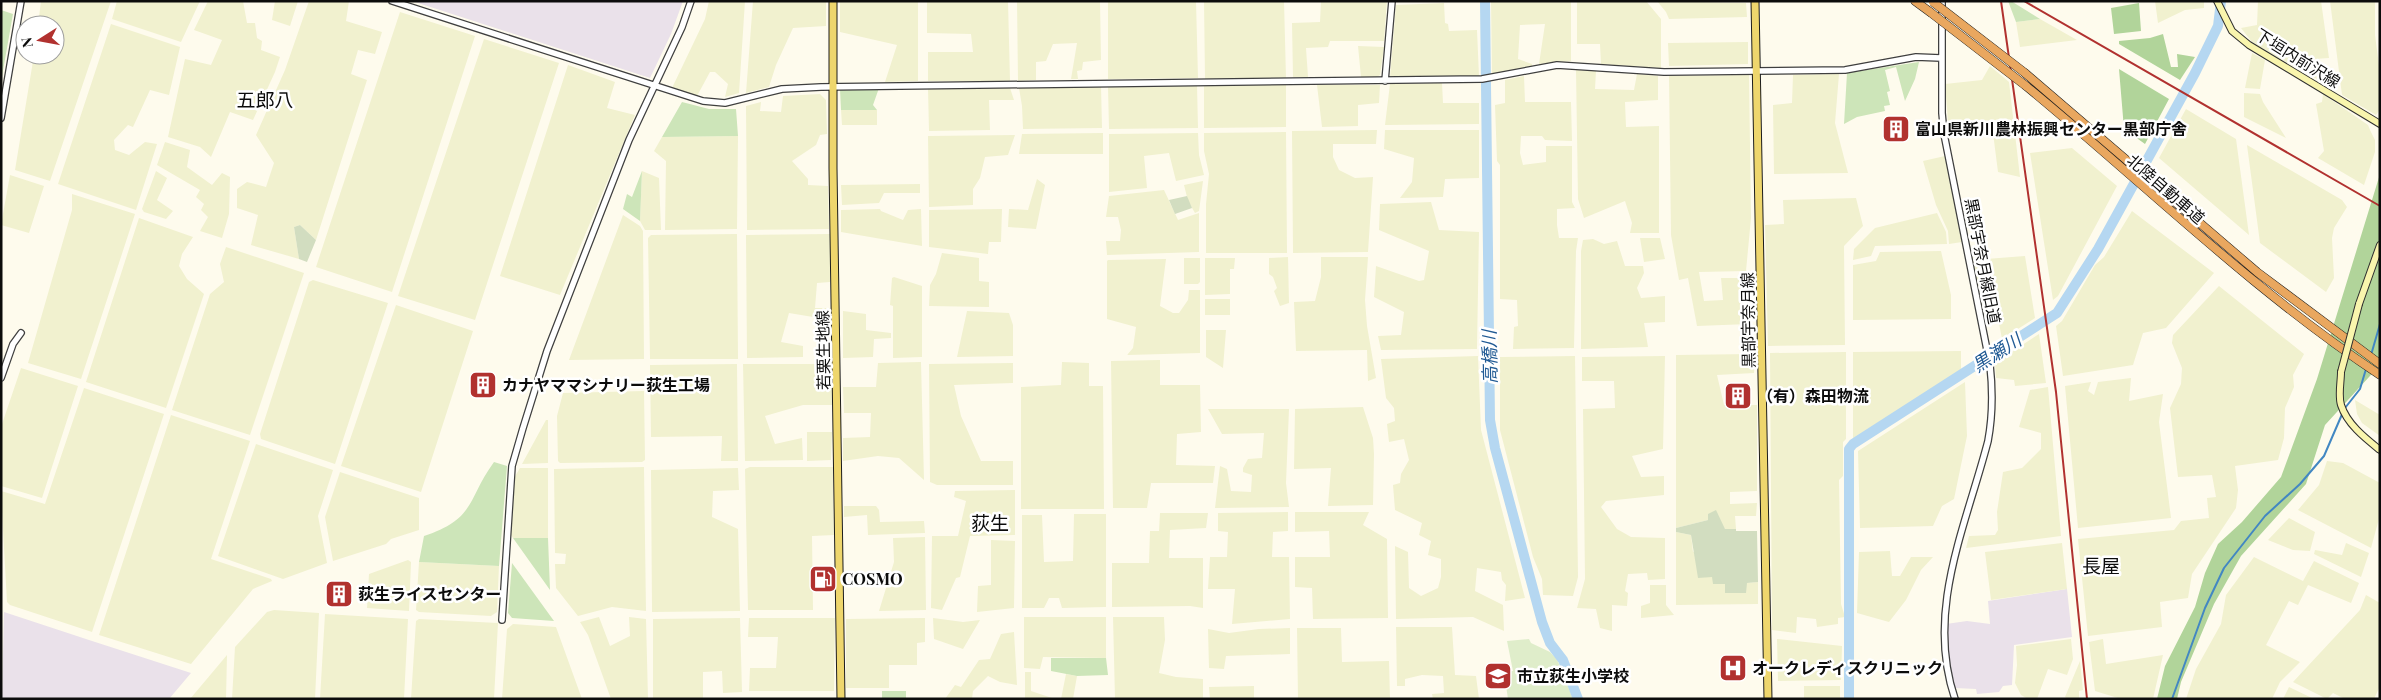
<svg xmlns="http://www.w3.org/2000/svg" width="2381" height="700" font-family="'Playfair Display','Noto Sans JP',serif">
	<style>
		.industrial { fill: #eae1ea }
		.farmland { fill: #f1f1cf }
		.green { fill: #cde5b9 }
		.forest { fill: #b1d49a }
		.cemetery { fill: #d2ddc0 }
		.pitch { fill: #dfedca }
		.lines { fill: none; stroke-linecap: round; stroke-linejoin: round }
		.stream { stroke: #4287c2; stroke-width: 2 }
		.river { stroke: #b5d7f1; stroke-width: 10 }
		.tertiary-casing { stroke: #3f3f3f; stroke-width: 8 }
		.secondary-casing { stroke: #2e2e2e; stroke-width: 8 }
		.primary-casing { stroke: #1d1d1d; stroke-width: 9 }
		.motorway-casing { stroke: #1d1d1d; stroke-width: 9 }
		.tertiary { stroke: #fff; stroke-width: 5.5 }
		.secondary { stroke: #f9f5ad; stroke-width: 6 }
		.primary { stroke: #eed66d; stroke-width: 7 }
		.motorway { stroke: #e9a75f; stroke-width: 8 }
		.rail { stroke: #b1312f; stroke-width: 2 }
		.secondary-bridge-casing { stroke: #2e2e2e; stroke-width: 8; stroke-linecap: butt }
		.motorway-bridge-casing { stroke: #1d1d1d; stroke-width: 9; stroke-linecap: butt }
		.secondary-bridge { stroke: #f9f5ad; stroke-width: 6 }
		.motorway-bridge { stroke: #e9a75f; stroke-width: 8 }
		.labels { text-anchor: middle; stroke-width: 5; stroke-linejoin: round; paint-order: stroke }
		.street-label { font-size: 16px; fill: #0c0c0c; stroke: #fff }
		.poi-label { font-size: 16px; font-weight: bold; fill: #0c0c0c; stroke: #fff; text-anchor: start }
		.water-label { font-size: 18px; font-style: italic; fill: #205a94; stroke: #fff }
		.quarter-label { font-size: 19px; fill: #0c0c0c; stroke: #fff }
	</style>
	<rect width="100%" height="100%" fill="#fefbed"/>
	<path class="industrial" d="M412,1H683L671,34L650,78Z
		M2067,589L2072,637L2014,645L2012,685L2003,686L1999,692L1977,694L1976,689L1955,688L1950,667L1946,624L1967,621L1990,624L1988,601Z
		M4,612L89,640L191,673L169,699H2Z"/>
	<path class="farmland" d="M41,1H111L50,181L15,170L34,55H55V25H38Z
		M117,1H200L181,42L112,19Z
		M208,1H243L247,23H255L257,38L262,41L261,50L280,57L275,72L253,120L230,112L211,157L200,147L168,137L185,59L211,65L222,40L194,30Z
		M275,1H298L290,26L272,20Z
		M309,1H349L346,21L382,32L375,54L358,50L351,74L367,80L316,240L300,225L294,227L299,259L251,245L258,215L237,208V189L247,182L266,187L274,163L256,135L285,70Z
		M709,1H745L739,93L725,97L728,84L715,72H710L697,96L672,88L705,19Z
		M753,1H826V26L793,28L776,65L769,87L746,93Z
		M840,1H918V81L885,82L897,45L840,32Z
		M927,1H1008L1010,81H928V52H973L971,34L927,33Z
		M1017,1H1100L1101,60L1083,62L1082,70L1077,71L1078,79H1071L1077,43L1053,44L1046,61L1036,62V80L1018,81Z
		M1108,1H1196L1198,78L1108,79Z
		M1204,1H1284L1286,78L1205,79Z
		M1321,1H1387L1384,41H1330L1328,47L1306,48L1308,77H1293L1292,23L1320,22Z
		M1491,1H1571V61L1539,64L1545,24L1520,25L1518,59L1532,64V67L1492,74Z
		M1577,1H1646L1661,19V68L1601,64L1600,44H1577Z
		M1657,1L1746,3L1747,17L1669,19L1666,12Z
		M2155,1H2204V8L2185,10L2158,23Z
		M2258,1H2321L2329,58L2315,59L2317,79L2264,50L2252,42L2241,28L2257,25Z
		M2330,1H2375V35L2380,73V109L2376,115L2342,95Z
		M1444,3L1445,23L1448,24L1449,31L1477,30L1479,76L1390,77L1396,5Z
		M400,12L475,36L392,292L316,267Z
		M2040,19L2077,40L2020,47L2016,22Z
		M111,24L180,47L169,95L150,90L133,127L128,125L114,140L115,150L129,155L145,142L157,144L136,210L58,184Z
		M484,39L559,63L475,320L398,296Z
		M1748,42V64L1669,66L1668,43Z
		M1358,46L1384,47L1380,75L1377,77H1361Z
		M2252,53L2265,60L2260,89L2245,88Z
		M568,65L615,82L607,108L635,115L560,295L500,276Z
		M1990,66L2009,82L2020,177L1998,172L1993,133L1949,134L1945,84L1982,80Z
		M1576,70L1596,71L1595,89L1634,90L1637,74L1658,76V100L1625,102L1626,127L1659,126V233H1630L1632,223L1625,201L1584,218L1578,199Z
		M1839,74L1835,123L1848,173L1774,174L1773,105L1792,103L1793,75Z
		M1749,75L1751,218L1746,271L1699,272L1704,301L1723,300L1721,278H1744L1749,324L1697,326L1688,278L1679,280L1671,235L1669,76Z
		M1524,76L1525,102H1571L1572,141L1545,140L1542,136H1521L1520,153L1523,165L1546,162V146H1572V202L1575,208L1557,209V225L1559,238H1578L1576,251L1574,348L1513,349L1514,327L1518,326L1517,300L1500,299V165L1497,161L1495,105L1505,103V80Z
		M1442,83L1443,103H1479V124L1385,125L1390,84Z
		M1197,85L1198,128L1109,129L1108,87Z
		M1204,85H1286V127L1204,128Z
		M1317,85H1380L1379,103L1358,105V126L1322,127Z
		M1101,86L1102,128L1023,129L1022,106L1019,88Z
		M1010,88L1014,100H989L990,130L929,131L928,89Z
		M2244,93L2260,94L2263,102L2286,138L2244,117Z
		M820,94L826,100L827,134L820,135L816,145L792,161L808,179V185L828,186L829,229L747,230L746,106L761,102L760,111L781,112L783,96Z
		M2323,94L2368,125L2370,130L2375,140V152L2364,185L2318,158L2324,151L2316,104L2322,102Z
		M2186,109L2236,139L2249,235L2159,158Z
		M841,110H877V125H842Z
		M1377,130L1376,144H1333V157L1339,170L1355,178L1373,177L1368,252L1293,253L1292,131Z
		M1385,130H1479V178L1445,179L1443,197L1400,198L1412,182L1414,158L1384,149Z
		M1286,132L1287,253H1206V204L1209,174L1204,151V133Z
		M1103,133V154H1019L1022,134Z
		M1198,133L1199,155L1204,175L1176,181L1169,153L1144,156L1147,188L1109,192V134Z
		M1015,135L1008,155L985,157L980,178L973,189V205L929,207L928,136Z
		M738,136L737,229L665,230L666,161L654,151L662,137Z
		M165,142L190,150L187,167L212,185L222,173L230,177L229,214L222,238L200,231L208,217L201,210L204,204L196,197L200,190L157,165Z
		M2247,145L2342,200L2347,207L2334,228L2332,238L2334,278L2326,292L2260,243Z
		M2072,148L2117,186L2058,296L2053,300L2030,153Z
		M1945,156L1962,242L1949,244L1948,231L1936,205L1923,161Z
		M156,171L167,178L157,200L173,211L166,219L144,212L142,209Z
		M642,171L659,178L661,230H645L640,221Z
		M10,175L44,186L29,233L1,225Z
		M1037,179L1045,185L1036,229L1008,227L1009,209L1028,210Z
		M1203,181L1199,211L1195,213L1188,201L1184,185Z
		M920,184V193H884L879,203L842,205L841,185Z
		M1164,190L1178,220L1199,213V252L1107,255L1106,241H1120L1121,230L1118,217H1106L1109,196Z
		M72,194L135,214L81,379L28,363L72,210Z
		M1856,198L1863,226L1844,246L1845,345L1768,346L1765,225L1784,224L1783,200Z
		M1431,202L1439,230L1479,232L1477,349L1381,350L1378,336L1401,335L1404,312L1374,297L1376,266L1419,281L1424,280L1429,251L1379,230L1380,204Z
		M880,209L881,211L903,220L908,210L921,209L922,246L841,232V210Z
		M1002,209L1001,242H989L988,254L929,247V210Z
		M2132,211L2214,273L2166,328L2143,333L2133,365L2063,376L2056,326L2062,321L2095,265L2104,257Z
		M1937,213L1946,232L1947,244L1875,246L1871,256L1853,260L1854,249L1875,228Z
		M623,215L640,226L643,231L644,359L569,360Z
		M139,218L193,237L182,254L179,266L187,279L204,294L166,408L86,382Z
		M737,234L738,359H650L648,238L651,235Z
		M830,234V282L817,283L815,308H830L831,320L789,313L781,342L803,346V357L747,358L746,235Z
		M1640,238H1660L1665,259L1644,262Z
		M1593,239L1604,244L1617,241L1625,266H1643L1644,273L1637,288L1641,298L1665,296V322L1644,323L1648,347L1581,349V251L1583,240Z
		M226,247L304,273L250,435L172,410L210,294L224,282L220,264Z
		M1941,251L1951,295V319L1853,320V265L1876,261L1880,252Z
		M942,253L979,258V281L989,282V307L929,306L930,285L936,274Z
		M2025,256L2035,318L2002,339L1992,287H1978L1973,260Z
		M1288,257L1289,303L1280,306L1274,291L1277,288L1273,277L1269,274V258Z
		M1321,257H1368L1365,300L1367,326L1376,378L1368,381L1367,350L1296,351L1294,302L1315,301L1321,277Z
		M1184,258H1200V282L1198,284H1184Z
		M1205,258H1235L1234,269H1230V294L1205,295Z
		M1166,259L1160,306L1173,313H1179L1188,300L1189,290H1200V353L1127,355L1133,348L1136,327L1107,319V261L1108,260Z
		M894,277L922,286V357L893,358V306L890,305L892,278Z
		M313,280L388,303L335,464L261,439L260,434L309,282Z
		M2219,286L2304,354L2293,375L2294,387L2285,408L2284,438L2278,460L2235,466L2238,490L2236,508L2192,574L2188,598L2160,602L2162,627L2088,636L2078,539L2174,530L2181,521L2209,518L2207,498L2216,497L2212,475L2178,477L2170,408L2181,384L2182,368L2172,343L2173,335Z
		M1205,299H1230V315H1205Z
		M396,305L473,331L421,492L341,466Z
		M843,311L866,314V330L891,333V338L874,339L873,357L843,358Z
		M967,311L1009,313L1013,325V356L957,357Z
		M1206,330H1226L1223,368L1206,357Z
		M2039,334L2046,383L2015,386L2014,380L1996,378L1995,363Z
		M1961,351V371L1853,439V352Z
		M1846,352V439L1843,442V476L1839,480L1841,604L1845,617L1838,618V624L1817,627L1816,619L1797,617L1796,633L1772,630L1770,353Z
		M1751,354L1755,357L1754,373L1717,375L1724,405H1757V491L1730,492V504L1757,503L1756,516H1735L1736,529H1725L1708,520L1676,528V355Z
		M1478,356L1481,430L1525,598L1505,601L1506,585L1502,580L1501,572L1477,568L1475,591L1503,605L1504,631L1473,617L1396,619L1395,546L1408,552L1409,588L1421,596L1438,588L1441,577V559L1428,555L1431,541L1419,535L1422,523L1395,510L1393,485L1400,483L1401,474L1409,460L1404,439L1389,442L1387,424L1395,421L1394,408L1386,398L1381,359Z
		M1575,356L1578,577L1573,596L1543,595L1542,579L1533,557L1500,430V357Z
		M1665,356L1663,449L1632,456L1641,477L1664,476V495L1606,501L1601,507L1617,529L1631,537L1665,538V579L1648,580L1647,573L1628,574L1625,591L1628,593L1627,606L1612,605V631L1600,628L1596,609L1577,608L1585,579L1583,409L1615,408L1614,381H1582V357Z
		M1160,360V385H1200L1201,432L1177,434L1176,465L1215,466L1213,483H1151L1147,508H1113L1111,361Z
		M921,362L924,480L899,458L878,456L843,461V438L870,437L871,413H844L843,387H876L878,363Z
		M1062,362L1089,363V386H1103L1104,509H1021V387L1061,385Z
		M1013,363V383L954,385L961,416L981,461H1013V485H937L930,482L929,364Z
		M737,364L738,461H721L722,436L651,437L650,365Z
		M743,364H832V405H803L765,416L775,444L802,438L803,460L745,461Z
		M21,368L78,386L42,498L1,486V427Z
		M2131,378L2129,401L2163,394L2159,422L2171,518L2078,528L2065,386L2091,382L2088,391L2094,395L2098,382Z
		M1965,382L1967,436L1954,499L1942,506L1933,526L1860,528L1858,451Z
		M2048,387L2061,536L1966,548L1969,536L1995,535L1998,530L1997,512L2003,472L2022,468L2041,449V433L2019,427L2030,390Z
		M84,388L164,414L92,632L10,605L7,602L1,494V491L45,504Z
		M644,391L645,460L642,462L560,463L558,461L557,416L563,393Z
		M2355,400L2380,415V436L2362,423L2357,414Z
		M1363,407L1373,438L1374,454L1373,505L1328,506L1331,468L1294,469L1295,409Z
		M1208,409H1289L1286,483L1289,507L1215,508L1220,466L1227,469L1231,491L1251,492L1252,475L1243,472V468L1248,459L1262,458L1264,433L1222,434Z
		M171,415L250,441L211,559L271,579L272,581L253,589L191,664L99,635Z
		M546,420H548V463L522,464Z
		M807,432H832L831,460L807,461Z
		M256,444L333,470L318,516L327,563L283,579L218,556Z
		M2327,461L2343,463L2380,483V515L2371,548L2298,510L2319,485Z
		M644,467L646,611L612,607L578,616L556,588L555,564H565L566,554L555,553L554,469Z
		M750,467H833L834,535L812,536L813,610H748L745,469Z
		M520,468H548V538H513L511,535L514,478Z
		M738,468L739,490L713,491L712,517L738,529L740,611L652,612L651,470Z
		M340,472L419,498V530L391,539L386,544L333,561L325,517Z
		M1015,490V535L970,536L960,577L956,578L942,610L931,608L932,536H958L966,501L954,497L955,491Z
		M844,506H876L879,510L880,522L924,521L925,533L868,535L867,515L844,517Z
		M1288,512V531L1273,532L1272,557H1289L1290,619L1232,624L1235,589H1208L1210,557H1227L1228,532L1218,531V513Z
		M1295,512H1369L1363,525L1387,539L1388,618L1313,619L1312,588L1295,587V557H1330L1329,531L1295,532Z
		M1160,513H1208L1206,528L1170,530L1169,558H1203V608L1190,606L1112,607V563H1149L1150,531H1159Z
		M1074,514H1106V607L1062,608L1059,598H1049L1044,608H1022V515H1042L1044,562L1073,561Z
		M2289,518L2315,532L2310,551L2293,550L2268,540Z
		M1676,532L1691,535L1693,552L1695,551L1712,577L1725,584V593L1747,583L1758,582V604L1676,605Z
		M925,537L926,610L879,611L894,562L893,538Z
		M991,540L1015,541L1014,608L977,612L978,586L991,585Z
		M2062,543L2067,589L1991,600L1985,552Z
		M2346,543L2369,553L2361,577L2314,554L2315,550L2342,555Z
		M1890,551L1892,576H1900L1911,557H1933L1921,570L1906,600L1889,622L1857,613L1859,552Z
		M2254,557L2303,581L2314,561L2359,583L2351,603L2308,585L2298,605L2289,601L2266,645L2300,662L2280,682L2272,699H2186L2196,669L2221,624L2226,595Z
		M408,560L411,562L409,611L367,608L369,574Z
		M419,562L499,566L497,612L491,616L419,612L416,610Z
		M1650,585H1666V605L1674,615L1641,618V606L1650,603Z
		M2366,595L2380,603V686L2374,699H2345L2333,693L2327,699L2293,682L2360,610Z
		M274,610L319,613L315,699H232L235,647L267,612Z
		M325,614L408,619L404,699H320Z
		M599,617L610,646L630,636L629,617L646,619L648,699H611L588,635L580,622Z
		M1024,617H1106V658L1043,657L1040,669L1024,668Z
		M1113,617H1164L1165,640L1159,673L1176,677L1203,679V699H1115Z
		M740,618L742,692L723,693L722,671L703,672V699H653V619Z
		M749,618H835L834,691H749L750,668H776L778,637H748Z
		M925,618V642L917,643V665H889V688H846V619Z
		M933,618L963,622L980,620L963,649L934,639Z
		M419,619L498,623L494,699H411L416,621Z
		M513,624L556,627L582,699H502L507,629Z
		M1396,627H1452L1455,675L1476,676L1479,699H1433L1432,694L1444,693L1443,676L1422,675L1405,679V686H1397Z
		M1290,628V654L1226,656L1224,669L1209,668L1208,629L1229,633L1259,629Z
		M1297,628H1341L1342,662L1389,661L1390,699H1298Z
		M1014,632L1017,685L1000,682L988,676L973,691L972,699H945L955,685L961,687L979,660L990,659L1001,634Z
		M1777,639L1842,646L1841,680L1778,681Z
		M2071,639L2073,659L2067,675L2048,669L2037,699H2028L2021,695L2015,683L2017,665L2016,646Z
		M2103,639L2106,664L2163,655L2153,699H2121L2095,691L2089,642Z
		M227,655L226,699H190Z
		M2080,661L2083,690L2079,691V698L2068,699L2065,697Z
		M1025,672H1031V691L1055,699H1025Z
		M1066,674L1077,676L1073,699H1061Z
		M1254,686V699H1210L1209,687Z
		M1804,686H1840V699H1804Z
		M2289,687L2314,699H2283Z"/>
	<path class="green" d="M2008,1H2011L2040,19L2016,22Z
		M1,10L13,14L1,82Z
		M1919,62L1915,79L1905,101L1896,67L1885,70L1890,91L1887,92L1890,105L1884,106L1885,111L1857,117L1844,124L1847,73Z
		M879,88L873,105L877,110H841L840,89Z
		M682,102L709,109H736L738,136L662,137Z
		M642,171L640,221L623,209L627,194L632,197Z
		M494,462L507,466L499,566L419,562L424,536C476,519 467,499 494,462Z
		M513,538H548L550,590Z
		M512,563L554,621L512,618L508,613Z
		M1051,658H1106L1108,675L1077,676L1051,671Z
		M882,691H906V699H882Z"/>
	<path class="forest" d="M2139,3L2141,31L2114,34L2111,8Z
		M2163,34L2171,67H2178L2177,54L2195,57L2180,80L2119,44V41L2150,38Z
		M2119,69L2169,99L2145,144L2124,129Z
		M2380,174V365L2325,425L2306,484L2241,556L2214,604L2181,682L2177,699H2157L2165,666L2195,607L2205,573L2218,544L2242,522L2281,477L2317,379Z"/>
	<path class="cemetery" d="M1187,196L1192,208L1175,214L1169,200Z
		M300,225L316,240L307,262L299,259L294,227Z
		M1716,510L1725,529H1736V531H1757L1758,582L1747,583L1746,593H1725V584H1713L1712,577L1698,578L1691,535L1676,532V528L1708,520V514Z"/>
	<path class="pitch" d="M1529,639L1531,643L1550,652L1557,659L1573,699H1508L1504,672L1513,671L1507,641Z"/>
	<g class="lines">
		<path class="stream" d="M2371,355L2380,324
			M2345,408L2360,389L2366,369
			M2172,699L2205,608L2224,568L2265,516L2300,484L2324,456L2343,412"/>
		<path class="river" d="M1485,1L1490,420L1495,448L1542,622L1550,643L1563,660L1578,699
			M1849,699V449L1853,444L2057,313L2098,249L2195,73L2218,26L2221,1"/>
		<g class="tertiary-casing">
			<path id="tertiary" d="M392,1L703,101L725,103L782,89L821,87L1482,79L1557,65L1664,72L1845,70L1916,57L1941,58
				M1942,1V113L1944,134L1990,365C1993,392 1993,414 1988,441C1966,526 1925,611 1955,699
				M1385,81L1392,1
				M1,118L21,1
				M1,378L13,344L21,333
				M502,620L512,466L523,428L547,351L629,140L682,27L691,1"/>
		</g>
		<g class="secondary-casing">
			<path id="secondary" d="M2217,1L2232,31L2249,45L2380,124
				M2359,304L2380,245
				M2341,372C2341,382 2338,395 2341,405C2347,424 2365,438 2380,450"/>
		</g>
		<g class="primary-casing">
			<path id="primary" d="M833,1V168L841,699
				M1755,1L1768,699"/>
		</g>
		<g class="motorway-casing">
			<path id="motorway" d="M1915,1L1930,12
				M2025,73L2257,272L2380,364
				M2026,86C2144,183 2252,290 2380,375"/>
		</g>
		<use href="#tertiary" class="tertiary"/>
		<use href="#secondary" class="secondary"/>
		<use href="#primary" class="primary"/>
		<use href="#motorway" class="motorway"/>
		<path class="rail" d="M2001,1L2056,392L2087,699
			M2024,1L2380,206"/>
		<g class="secondary-bridge-casing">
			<path id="secondary-bridge" d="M2341,372L2359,304"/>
		</g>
		<g class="motorway-bridge-casing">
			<path id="motorway-bridge" d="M1933,2L2025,73
				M1930,12L2026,86"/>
		</g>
		<use href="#secondary-bridge" class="secondary-bridge"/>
		<use href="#motorway-bridge" class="motorway-bridge"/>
	</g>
	<defs>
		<g id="building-square" transform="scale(1.4375)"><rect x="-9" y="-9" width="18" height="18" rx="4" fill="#b1312f" stroke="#fff"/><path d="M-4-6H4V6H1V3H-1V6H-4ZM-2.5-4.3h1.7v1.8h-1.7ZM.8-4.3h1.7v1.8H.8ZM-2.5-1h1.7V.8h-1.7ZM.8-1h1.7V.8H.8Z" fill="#fff"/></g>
		<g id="fuel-square" transform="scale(1.4375)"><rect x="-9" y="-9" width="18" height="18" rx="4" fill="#b1312f" stroke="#fff"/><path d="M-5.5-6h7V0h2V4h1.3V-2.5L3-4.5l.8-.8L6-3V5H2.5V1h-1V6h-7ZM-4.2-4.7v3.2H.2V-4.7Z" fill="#fff"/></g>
		<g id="hospital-square" transform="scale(1.4375)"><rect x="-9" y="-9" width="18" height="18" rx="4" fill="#b1312f" stroke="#fff"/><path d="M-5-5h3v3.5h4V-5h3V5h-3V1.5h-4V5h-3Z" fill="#fff"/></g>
		<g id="school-square" transform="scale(1.4375)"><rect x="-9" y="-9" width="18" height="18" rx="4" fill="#b1312f" stroke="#fff"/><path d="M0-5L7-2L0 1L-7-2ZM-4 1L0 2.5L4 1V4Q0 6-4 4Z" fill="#fff"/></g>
	</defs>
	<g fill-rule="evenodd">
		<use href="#building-square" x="1896" y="129"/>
		<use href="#building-square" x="483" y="385"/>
		<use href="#building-square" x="1738" y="396"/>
		<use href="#fuel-square" x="823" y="579"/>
		<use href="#building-square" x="339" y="594"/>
		<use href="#hospital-square" x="1733" y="668"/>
		<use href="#school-square" x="1498" y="676"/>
	</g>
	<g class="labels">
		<g class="street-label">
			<text transform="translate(2298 58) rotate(32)" y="6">下垣内前沢線</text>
			<text transform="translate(2166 189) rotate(41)" y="6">北陸自動車道</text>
			<text transform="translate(1983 261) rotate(79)" y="6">黒部宇奈月線旧道</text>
			<text transform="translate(1748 320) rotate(-91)" y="6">黒部宇奈月線</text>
			<text transform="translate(823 350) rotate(-91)" y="6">若栗生地線</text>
		</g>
		<g class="poi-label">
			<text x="1915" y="135">富山県新川農林振興センター黒部庁舎</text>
			<text x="502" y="391">カナヤママシナリー荻生工場</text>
			<text x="1757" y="402">（有）森田物流</text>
			<text x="842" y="585">COSMO</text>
			<text x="358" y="600">荻生ライスセンター</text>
			<text x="1752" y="674">オークレディスクリニック</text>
			<text x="1517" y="682">市立荻生小学校</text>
		</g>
		<g class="water-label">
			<text transform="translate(1997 353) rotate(-33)" y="6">黒瀬川</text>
			<text transform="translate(1490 357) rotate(-91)" y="6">高橋川</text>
		</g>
		<g class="quarter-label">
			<text x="265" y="107">五郎八</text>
			<text x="990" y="530">荻生</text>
			<text x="2101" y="573">長屋</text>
		</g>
	</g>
	<rect width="2381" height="700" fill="none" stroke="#0c0c0c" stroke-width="5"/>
	<g transform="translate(40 40) rotate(259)"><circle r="24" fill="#ffffff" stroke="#9e9e9e"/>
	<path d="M0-4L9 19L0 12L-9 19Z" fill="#b1312f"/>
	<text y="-8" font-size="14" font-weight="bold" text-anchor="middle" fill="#0c0c0c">N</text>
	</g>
</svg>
